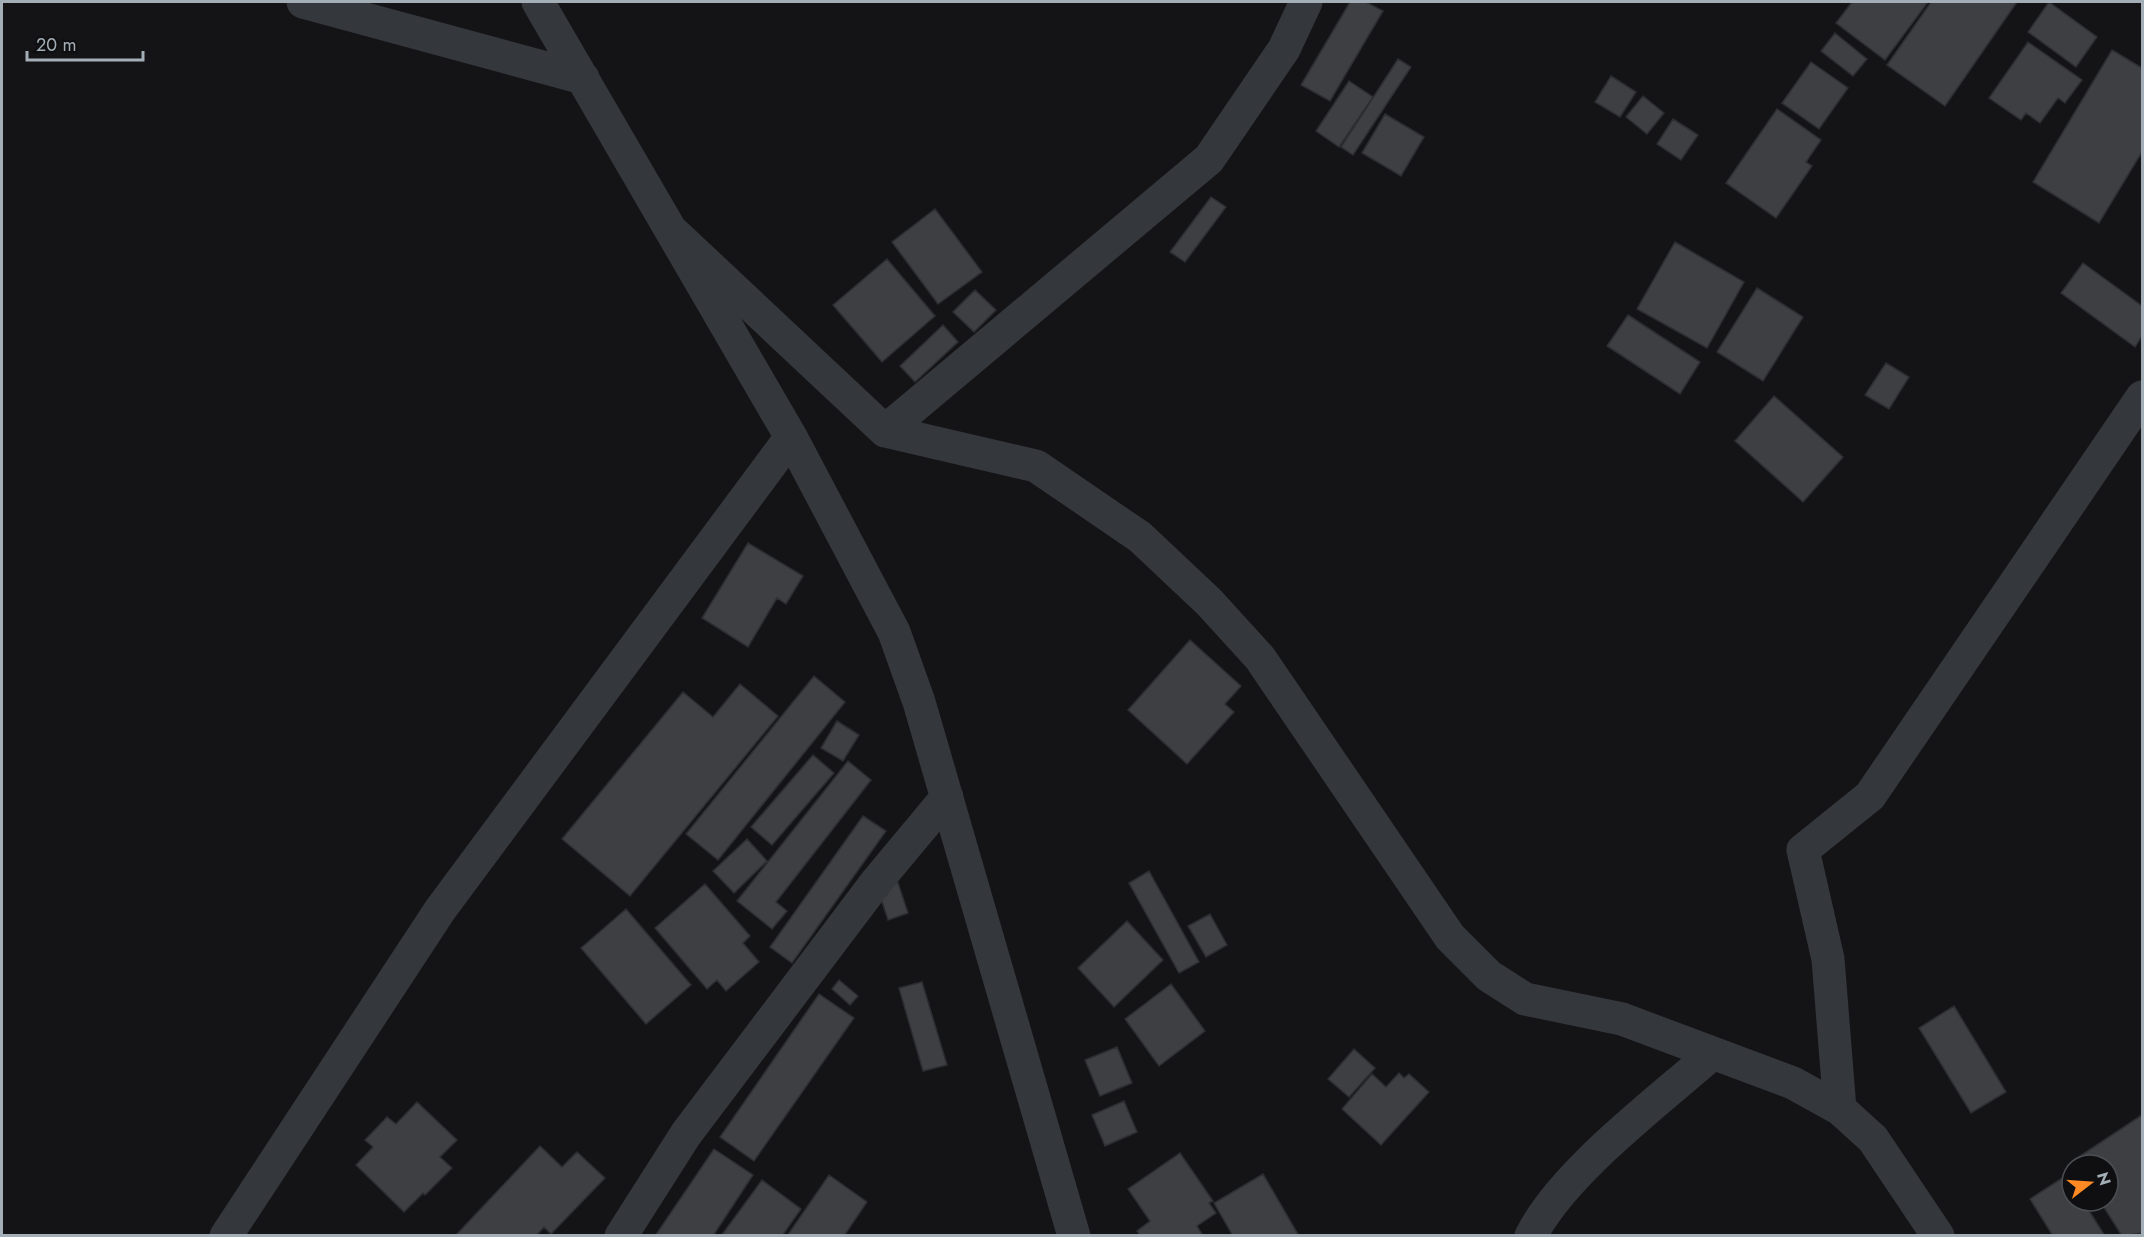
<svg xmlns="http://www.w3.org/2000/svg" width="2144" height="1237" font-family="Jost,sans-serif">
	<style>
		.building { fill: #3e3f43; stroke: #2d2e32; stroke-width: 1.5 }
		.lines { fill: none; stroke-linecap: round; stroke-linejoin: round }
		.minor { stroke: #34373b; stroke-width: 33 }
	</style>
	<rect width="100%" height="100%" fill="#141416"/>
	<path class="building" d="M1350,2H1366L1383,11L1330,101L1301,85Z
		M1852,2H1928L1885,60L1836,23Z
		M1931,2H2017L1945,106L1887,65Z
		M2049,2L2097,37L2076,67L2028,32Z
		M1835,33L1867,59L1853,76L1821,51Z
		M2028,42L2082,80L2065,103L2058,98L2040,123L2026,113L2021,120L1989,98Z
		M2112,50L2142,68V152L2099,223L2033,182Z
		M1398,59L1411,67L1353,155L1341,147Z
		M1811,62L1848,88L1819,129L1782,103Z
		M1611,76L1636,92L1620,117L1595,102Z
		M1349,81L1373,97L1339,147L1316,131Z
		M1643,96L1664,113L1647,134L1626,117Z
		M1777,109L1821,140L1806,162L1812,166L1776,218L1726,183Z
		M1385,114L1424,137L1401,176L1362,153Z
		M1673,119L1698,135L1681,160L1657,144Z
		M1211,197L1226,207L1185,262L1170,252Z
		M935,209L982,272L938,304L892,242Z
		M1675,242L1744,282L1707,348L1637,309Z
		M887,259L935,316L882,362L833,305Z
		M2083,263L2142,306V336L2135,347L2061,293Z
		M1757,288L1803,317L1763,381L1717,352Z
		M975,290L996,310L974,332L953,312Z
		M1628,315L1700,362L1680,394L1607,346Z
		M943,325L958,342L915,382L900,366Z
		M1886,363L1909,377L1889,409L1865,395Z
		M1774,396L1843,457L1803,502L1735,441Z
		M748,543L803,576L786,604L777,598L748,647L702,618Z
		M1190,640L1241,686L1225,704L1234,712L1187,764L1128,710Z
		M814,676L845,702L718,860L686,834Z
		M740,684L778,716L630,896L562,839L683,692L713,717Z
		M837,721L859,735L843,761L821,748Z
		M813,755L834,773L772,845L751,827Z
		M848,761L871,780L776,902L787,911L772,929L737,901Z
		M863,816L886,831L792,963L770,947Z
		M747,839L767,861L734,893L713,871Z
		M1149,871L1199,962L1179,973L1129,883Z
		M897,880L908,913L888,920L877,886Z
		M705,884L750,936L743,943L759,962L726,991L717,980L707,989L655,928Z
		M626,909L691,985L646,1024L581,948Z
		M1210,914L1227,945L1206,957L1188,926Z
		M1127,921L1163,960L1114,1007L1078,968Z
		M839,980L858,996L850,1005L832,989Z
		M922,982L947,1065L923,1071L899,988Z
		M1171,984L1205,1031L1159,1066L1125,1019Z
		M819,994L854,1018L754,1161L720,1137Z
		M1954,1006L2006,1092L1971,1113L1919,1028Z
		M1117,1047L1132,1083L1100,1096L1085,1060Z
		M1354,1049L1375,1068L1349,1097L1328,1079Z
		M1399,1073L1404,1078L1409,1074L1429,1092L1381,1145L1342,1109L1372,1074L1386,1087Z
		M1124,1101L1137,1132L1105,1146L1092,1115Z
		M417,1102L457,1140L440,1157L452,1168L425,1195L423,1193L404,1212L356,1165L373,1147L365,1140L387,1117L396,1124Z
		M2142,1115V1233L2122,1236L2100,1201H2108V1165H2077L2074,1160Z
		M540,1146L562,1167L577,1152L605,1178L551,1234L544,1227L536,1236H455Z
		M714,1149L753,1175L713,1236H655Z
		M1180,1153L1213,1201L1209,1203L1216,1213L1197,1226L1203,1236H1140L1137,1231L1150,1221L1128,1189Z
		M1263,1174L1299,1236H1233L1214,1203Z
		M829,1175L867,1202L844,1236H787Z
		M2067,1175L2072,1183V1201H2083L2105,1236H2053L2030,1199Z
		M762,1180L801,1209L782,1236H721Z"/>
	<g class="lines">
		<path class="minor" d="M303,2L583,78
			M538,2L791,437L894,632L919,702L1074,1236
			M673,232L885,431L1036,466L1140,537L1209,602L1260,658L1450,937L1489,976L1525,999L1622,1019L1793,1083L1840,1109L1873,1139L1938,1236
			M885,431L1209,159L1284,49L1306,2
			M1840,1109L1828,959L1803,850L1870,796L2142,397
			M226,1236L440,910L791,437
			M621,1236L686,1134L877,881L947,797
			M1531,1236C1562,1173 1659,1101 1713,1053"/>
	</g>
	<rect width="2144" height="1237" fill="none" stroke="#a4aeb7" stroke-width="6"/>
	<g transform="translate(2090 1183) rotate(73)"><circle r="28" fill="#0f0f11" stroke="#4b4f53" stroke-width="1.5"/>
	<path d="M0-4.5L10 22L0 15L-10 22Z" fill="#ff8922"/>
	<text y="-9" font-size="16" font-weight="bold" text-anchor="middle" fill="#a4aeb7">N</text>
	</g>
	<path d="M27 51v9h116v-9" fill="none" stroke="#a4aeb7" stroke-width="3"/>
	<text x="36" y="51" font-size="18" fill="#a4aeb7" stroke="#0f0f11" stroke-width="4.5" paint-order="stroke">20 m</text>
</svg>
